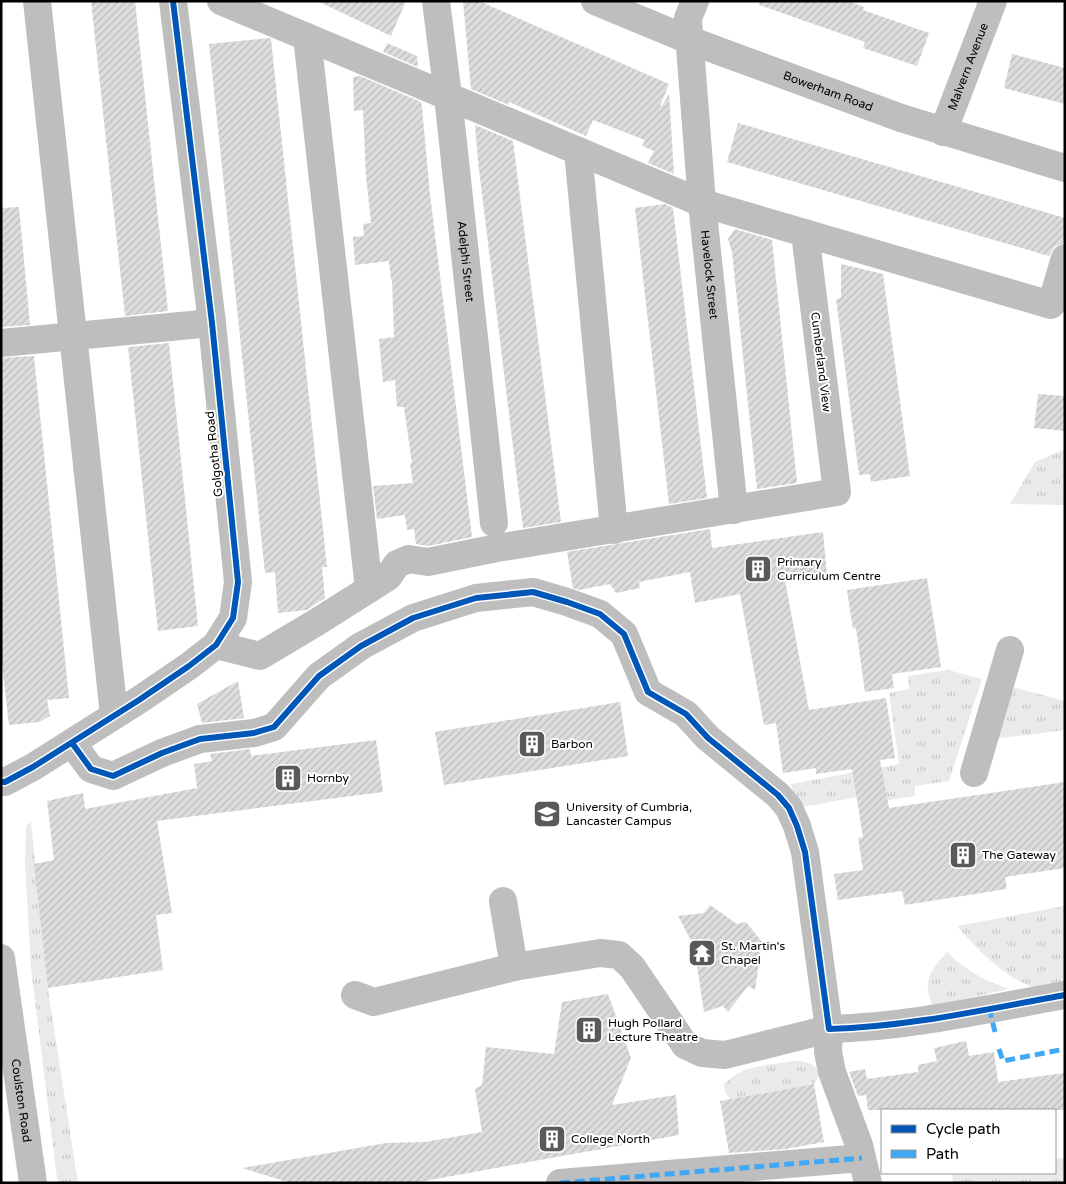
<svg xmlns="http://www.w3.org/2000/svg" width="1066" height="1184" font-family="'Varela Round',sans-serif">
	<style>
		.grass { fill: url(#grass-tufts) }
		.building { fill: url(#building-hatch) }
		.lines { fill: none; stroke-linecap: round; stroke-linejoin: round }
		.minor { stroke: #bebebe; stroke-width: 28 }
		.quiet { stroke: #3fa9f5; stroke-width: 5; stroke-dasharray: 10 5; stroke-linecap: butt }
		.cycleway-casing { stroke: #fff; stroke-width: 9 }
		.cycleway { stroke: #0057b8; stroke-width: 6 }
		.labels { text-anchor: middle; stroke-width: 4; stroke-linejoin: round; paint-order: stroke }
		.street-label { font-size: 12px; fill: #000; stroke: #fff }
		.poi-label { font-size: 12px; fill: #000; stroke: #fff; text-anchor: start }
	</style>
	<defs>
		<pattern id="grass-tufts" width="24" height="20" patternUnits="userSpaceOnUse" patternTransform="scale(1.25)"><rect width="24" height="20" fill="#eaeaea"/><path d="M3 7l-1-3M5 7V3M7 7l1-3M15 17l-1-3M17 17v-4M19 17l1-3" fill="none" stroke="#c7c7c7"/></pattern>
		<pattern id="building-hatch" width="6" height="6" patternUnits="userSpaceOnUse" patternTransform="scale(1.25)"><rect width="6" height="6" fill="#ddd"/><path d="M-1 1l2-2M0 6l6-6M5 7l2-2" fill="none" stroke="#bcbcbc"/></pattern>
	</defs>
	<rect width="100%" height="100%" fill="#fff"/>
	<path class="grass" d="M1065,449V505L1010,504L1035,462Z
		M948,670L982,679L949,781L915,786V796L882,801L880,793L797,808L791,784L899,764L889,693L909,689L908,676Z
		M1012,687L1065,701V730L993,739Z
		M31,822L49,996L78,1183H58L56,1170L31,969L25,864L26,826Z
		M1065,906V990C1023,998 982,955 957,926Z
		M947,952C967,971 983,980 1009,989L933,1006C921,981 931,970 947,952Z
		M793,1061C806,1061 812,1062 820,1073L814,1084L730,1099L725,1092L724,1085C740,1065 769,1065 793,1061Z
		M1064,1158L1065,1183H953L952,1173H1055V1159Z"/>
	<path class="building" d="M91,1H135L168,311L125,316Z
		M317,1H406L391,36Z
		M463,1H479L669,84L660,106H662L669,94L674,174L648,163L654,151L642,146L645,140L593,120L586,136L509,102V105L471,89Z
		M760,1H849L864,7L863,10L929,33L917,66L863,48L865,42L759,5Z
		M269,38L271,39L327,567H322L325,598L307,610L278,613L275,572L265,573L209,44Z
		M387,43L417,56L418,67L383,52Z
		M1012,54L1065,68V104L1004,88Z
		M360,76L421,102L422,108L430,194L472,537L428,546L416,544L414,529L407,530L405,515L377,519L373,486L413,483L410,464L412,463L404,407H397L395,380L383,382L379,339L394,337L392,280H391L389,261L355,265L353,237L364,236L363,224L371,223L366,176L363,110L354,111L353,77Z
		M738,123L1065,218V236L1063,243L1054,247L1049,256L727,162Z
		M475,125L513,141L561,522L523,528L478,161Z
		M665,204L673,208L707,498L669,504L635,208Z
		M19,207L30,325L1,327V208Z
		M735,229L772,240L797,483L757,489L732,252L728,239Z
		M841,264L883,274L910,476L871,482L870,474L859,475L836,299L841,298Z
		M169,343L198,626L158,631L128,347Z
		M34,356L69,698L47,700L50,716L39,722L9,725L1,656V358Z
		M1038,394L1065,396V431L1034,428Z
		M710,529L712,548L823,532L827,575L785,580L809,710L886,698L895,758L880,760L889,808L1065,782V868L1005,877L1007,889L905,905L902,891L838,900L834,874L863,870L858,838L863,837L852,769L816,774V768L783,773L776,723L764,725L740,594L695,603L690,572L639,582L640,588L616,593L610,584L579,590L573,588L567,552Z
		M927,578L941,667L892,674L894,688L865,692L856,628L853,629L847,590Z
		M238,681L244,718L202,723L197,704Z
		M620,702L628,756L444,785L435,732Z
		M376,740L383,792L157,821L172,913L156,915L163,970L48,988L34,864L54,860L47,801L83,793L85,809L197,788L194,764L212,761L210,754L250,749L251,756Z
		M710,905L737,924L746,922L762,942L755,990L748,986L728,1012L723,1006L704,1012L694,946L678,916L704,913Z
		M608,994L631,1058L612,1105L676,1095L679,1135L413,1183H291L242,1168L386,1143L425,1142L482,1132L475,1089L482,1085L486,1047L554,1054L562,1002Z
		M966,1041L969,1056L994,1052L998,1082L1065,1073V1110H868L866,1095L858,1096L849,1072L865,1069L867,1079L918,1072V1065L937,1061L934,1048Z
		M814,1084L824,1142L786,1149L729,1153L720,1101Z"/>
	<g class="lines">
		<g class="minor">
			<path d="M37,1L114,715"/>
			<path d="M221,1L702,203L1051,305L1065,258"/>
			<path id="s1" d="M436,1L448,96L494,523"/>
			<path id="s2" d="M595,1L689,40L901,118L1065,168"/>
			<path id="s3" d="M695,1L688,18L691,60L702,203L734,510"/>
			<path d="M307,37L369,589"/>
			<path id="s4" d="M943,132L993,1"/>
			<path d="M578,151L614,530"/>
			<path d="M1,343L212,323"/>
			<path d="M216,645L260,656L317,622L388,577L397,564L409,559L428,562L497,548L837,492L805,233"/>
			<path d="M72,743L91,769L113,776L162,753L200,739L254,733L274,727L319,676L361,646L413,618L476,598L533,592L567,602L600,614L624,634L648,692L686,714L708,738L778,795L789,808L797,826L805,852L829,1029C908,1027 987,1009 1065,995"/>
			<path d="M974,773L1010,650"/>
			<path d="M1,782H5L33,767L139,700L189,666L216,645L233,618L238,582L212,323L173,1"/>
			<path d="M503,901L514,967"/>
			<path id="s5" d="M1,958L33,1183"/>
			<path d="M355,995L374,1002L514,967L600,953L619,955L632,967L685,1045L702,1053L725,1055L829,1029L828,1052L832,1072L859,1145L868,1183"/>
			<path d="M560,1183L862,1158"/>
		</g>
		<path class="quiet" d="M989,1008L995,1032
			M999,1049L1003,1061L1065,1049
			M560,1183L862,1158"/>
		<g class="cycleway-casing">
			<path id="cycleway" d="M72,743L91,769L113,776L162,753L200,739L254,733L274,727L319,676L361,646L413,618L476,598L533,592L567,602L600,614L624,634L648,692L686,714L708,738L778,795L789,808L797,826L805,852L829,1029C908,1027 987,1009 1065,995
				M1,782H5L33,767L139,700L189,666L216,645L233,618L238,582L212,323L173,1"/>
		</g>
		<use href="#cycleway" class="cycleway"/>
	</g>
	<defs>
		<g id="building-square" transform="scale(1.4375)"><rect x="-9" y="-9" width="18" height="18" rx="4" fill="#595959" stroke="#fff"/><path d="M-4-6H4V6H1V3H-1V6H-4ZM-2.5-4.3h1.7v1.8h-1.7ZM.8-4.3h1.7v1.8H.8ZM-2.5-1h1.7V.8h-1.7ZM.8-1h1.7V.8H.8Z" fill="#fff"/></g>
		<g id="university-square" transform="scale(1.4375)"><rect x="-9" y="-9" width="18" height="18" rx="4" fill="#595959" stroke="#fff"/><path d="M0-5L7-2L0 1L-7-2ZM-4 1L0 2.5L4 1V4Q0 6-4 4Z" fill="#fff"/></g>
		<g id="temple-square" transform="scale(1.4375)"><rect x="-9" y="-9" width="18" height="18" rx="4" fill="#595959" stroke="#fff"/><path d="M0-6L5-2H3V0L6.5 2.5H4V6H1.5V3h-3V6H-4V2.5H-6.5L-3 0V-2H-5Z" fill="#fff"/></g>
	</defs>
	<g fill-rule="evenodd">
		<use href="#building-square" x="758" y="569"/>
		<use href="#building-square" x="532" y="744"/>
		<use href="#building-square" x="288" y="778"/>
		<use href="#university-square" x="547" y="814"/>
		<use href="#building-square" x="963" y="855"/>
		<use href="#temple-square" x="702" y="953"/>
		<use href="#building-square" x="589" y="1030"/>
		<use href="#building-square" x="552" y="1139"/>
	</g>
	<g class="labels">
		<g class="street-label">
			<text dy="4" stroke="none"><textPath href="#s4" startOffset="70">Malvern Avenue</textPath></text>
			<text dy="4" stroke="none"><textPath href="#s2" startOffset="250">Bowerham Road</textPath></text>
			<text dy="4" stroke="none"><textPath href="#s1" startOffset="262">Adelphi Street</textPath></text>
			<text dy="4" stroke="none"><textPath href="#s3" startOffset="276">Havelock Street</textPath></text>
			<text transform="translate(821 362) rotate(83)" y="4">Cumberland View</text>
			<text transform="translate(214 454) rotate(-96)" y="4">Golgotha Road</text>
			<text dy="4" stroke="none"><textPath href="#s5" startOffset="144">Coulston Road</textPath></text>
		</g>
		<g class="poi-label">
			<text x="777" y="566">Primary<tspan x="777" dy="14">Curriculum Centre</tspan></text>
			<text x="551" y="748">Barbon</text>
			<text x="307" y="782">Hornby</text>
			<text x="566" y="811">University of Cumbria,<tspan x="566" dy="14">Lancaster Campus</tspan></text>
			<text x="982" y="859">The Gateway</text>
			<text x="721" y="950">St. Martin's<tspan x="721" dy="14">Chapel</tspan></text>
			<text x="608" y="1027">Hugh Pollard<tspan x="608" dy="14">Lecture Theatre</tspan></text>
			<text x="571" y="1143">College North</text>
		</g>
	</g>
	<rect width="1066" height="1184" fill="none" stroke="#000000" stroke-width="5"/>
	<rect x="881" y="1109" width="175" height="65" fill="#ffffff" stroke="#999999"/>
	<rect x="891" y="1125" width="25" height="8" fill="#0057b8" stroke="#999999"/>
	<text x="926" y="1134" font-size="15" fill="#000000">Cycle path</text>
	<rect x="891" y="1150" width="25" height="8" fill="#3fa9f5" stroke="#999999"/>
	<text x="926" y="1159" font-size="15" fill="#000000">Path</text>
</svg>
